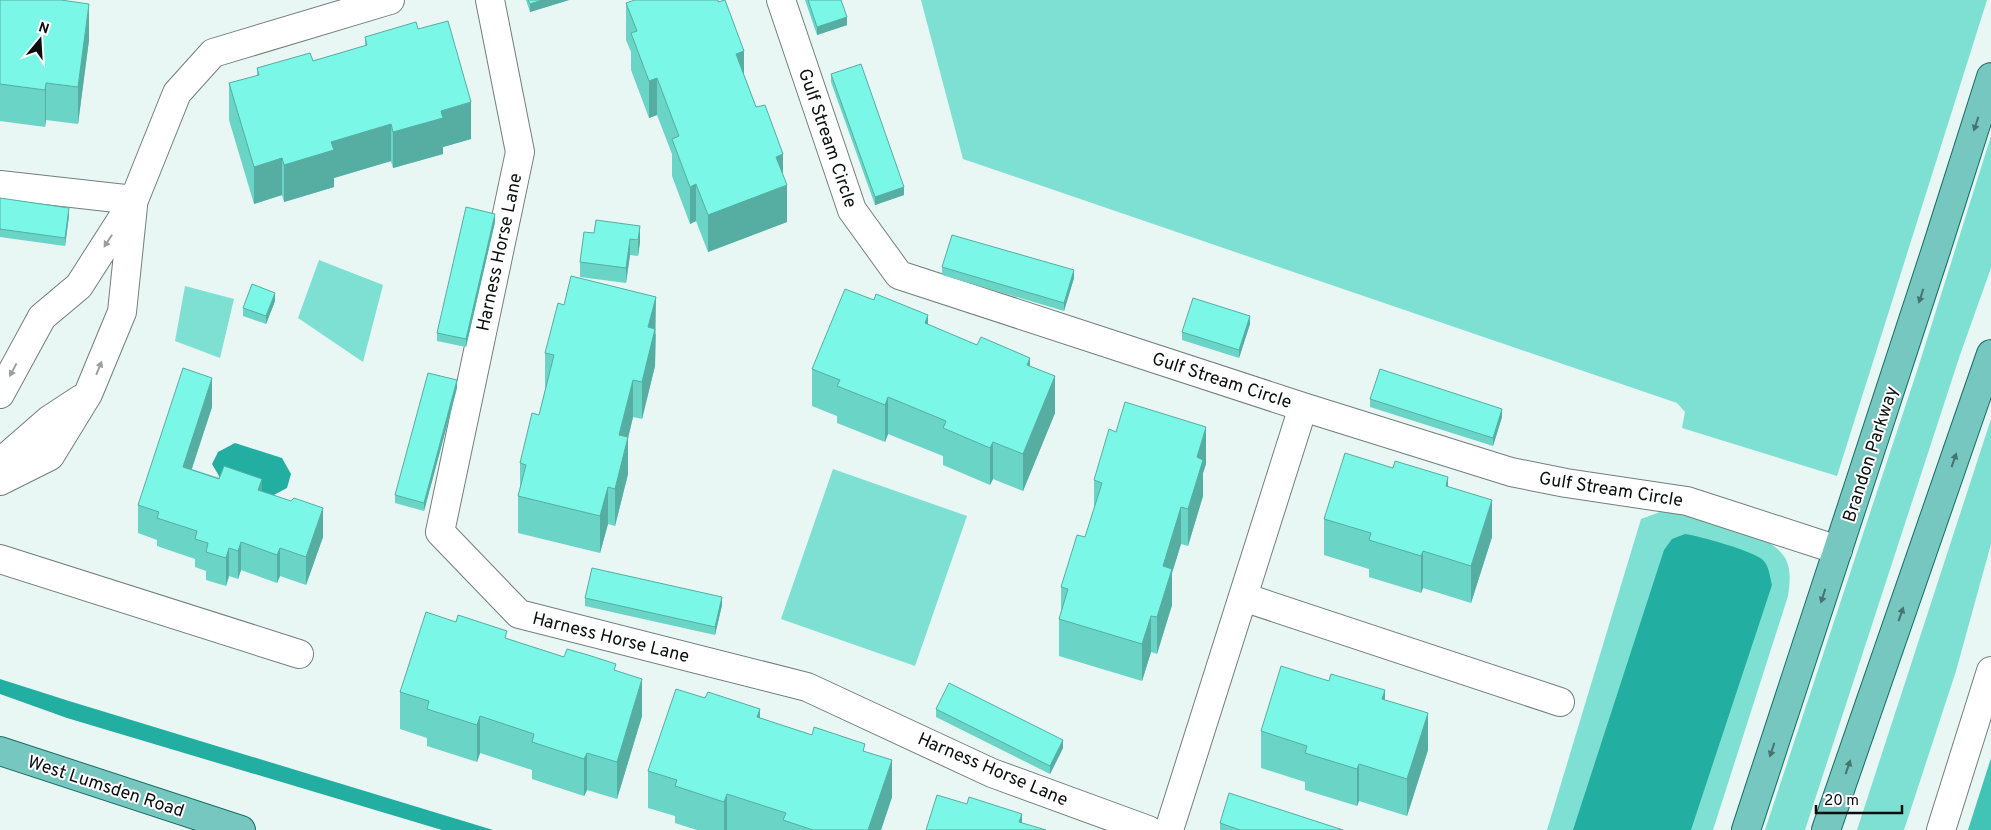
<svg xmlns="http://www.w3.org/2000/svg" width="1991" height="830" font-family="Overpass,sans-serif">
	<style>
		.green { fill: #7de0d3 }
		.forest { fill: #41c4b5 }
		.water { fill: #22afa1 }
		.lines { fill: none; stroke-linecap: round; stroke-linejoin: round }
		.minor-casing { stroke: #727f7c; stroke-width: 30 }
		.major-casing { stroke: #156e65; stroke-width: 30 }
		.minor { stroke: #fff; stroke-width: 28 }
		.major { stroke: #76c7bf; stroke-width: 28 }
		.wall { fill: #6ad4c7 }
		.shaded-wall { fill: #56ada2 }
		.building { fill: #7bf7e7; stroke: #56ada2 }
		.oneway { fill: #467470 }
		.oneway2 { fill: #9d9f9f }
		.labels { text-anchor: middle; stroke-width: 4; stroke-linejoin: round; paint-order: stroke }
		.street-label { font-size: 18px; fill: #0b0f0f; stroke: #fff }
	</style>
	<rect width="100%" height="100%" fill="#e8f6f4"/>
	<path class="green" d="M921,0H1987L1837,476L1682,428L1685,412L1677,403L963,159Z
		M1991,136V268L1960,355L1805,830H1765L1917,371Z
		M319,260L383,285L363,362L298,318Z
		M185,286L234,299L220,358L175,341Z
		M1991,419V544L1956,671L1904,830H1857Z
		M833,469L967,516L915,666L781,619Z
		M1677,510L1759,537C1788,552 1793,564 1788,596L1713,830H1547L1641,519L1660,512Z"/>
	<path class="forest" d="M1991,758V830H1968Z"/>
	<path class="water" d="M235,443L282,458L291,474L287,488L270,497L222,481L212,464L218,452Z
		M1685,534C1699,536 1754,551 1763,560C1769,566 1770,577 1772,585L1691,830H1573L1664,550L1672,539Z
		M0,679L69,701L493,830H442L67,718L0,694Z"/>
	<g class="lines">
		<g class="minor-casing">
			<path id="minor" d="M490,0L520,152L440,532L519,614L807,687L992,773L1148,830
				M781,0L852,210L899,275L1303,407L1511,472L1566,483L1687,501L1838,550
				M0,185L134,200
				M0,394L42,317L79,286L134,200L177,93L213,53L390,0
				M0,475L10,454L49,420L81,399
				M0,481L50,456L88,394L122,312L133,206
				M0,559L299,654
				M1243,597L1560,702
				M1169,830L1303,407
				M1941,830L1991,671"/>
		</g>
		<g class="major-casing">
			<path id="major" d="M0,751L241,830
				M1746,830L1936,250L1991,77
				M1826,830L1991,354"/>
		</g>
		<use href="#minor" class="minor"/>
		<use href="#major" class="major"/>
	</g>
	<path class="wall" d="M0,0L89,40L78,124L46,120L45,127L0,121Z
		M526,0H569L530,12Z
		M805,0H841L847,25L817,35Z
		M626,3L744,76L783,175L787,222L708,252L696,221L690,224L672,176V154L657,115L649,118L631,70V52L626,40Z
		M418,29L471,139L443,147V154L393,168L391,161L334,178V187L284,202L282,195L254,204L229,120V83L257,76V68L313,61L365,46V37Z
		M831,74L904,195L875,205L831,82Z
		M0,198L69,216L65,246L0,237Z
		M596,220L640,242L638,256L630,255L626,283L580,277V262L594,233Z
		M495,222L466,347L437,341V333Z
		M942,267L1074,278L1064,311L942,275Z
		M275,301L266,324L243,316V308Z
		M1250,324L1239,358L1182,340V332Z
		M928,325L1030,366L1055,413L1023,491L993,479L990,485L943,465V456L888,434L885,442L837,423V416L812,406V369Z
		M656,334L655,366L642,419L633,417L628,438V474L615,526L608,524L600,553L518,533V496L520,490V463L539,415L545,390V353Z
		M457,388L424,511L395,503V495Z
		M1370,399L1502,417L1493,446L1370,407Z
		M212,407L192,469L262,492L323,537L306,585L280,576L277,583L241,570L238,579L229,576L226,586L206,580V571L195,567V559L157,546V540L138,533V505Z
		M1206,464L1203,473V496L1188,546L1181,544L1172,573V605L1157,654L1151,652L1142,681L1059,656V619L1061,611V587L1085,537L1094,510V480Z
		M1448,486L1492,537L1471,603L1423,588L1421,593L1369,577V569L1324,555V519Z
		M585,598L722,605L715,635L585,606Z
		M507,639L564,657L616,671L642,716L617,799L587,790L584,796L532,779V770L480,753L477,762L427,746V738L400,729V692Z
		M1385,700L1428,750L1407,816L1359,801L1357,806L1305,790V782L1261,768V731Z
		M936,709L1063,748L1050,774L936,717Z
		M760,718L812,735L865,752L892,797L881,830H697L675,823V816L648,808V771Z
		M1220,823L1343,830H1220Z"/>
	<path class="shaded-wall" d="M542,0H569L530,12V4Z
		M89,4V40L78,124V87Z
		M847,17V25L817,35V27Z
		M744,51V88L736,54Z
		M657,78V115L649,118V81Z
		M46,83V120L45,127V90Z
		M471,102V139L443,147V154L393,168V132L441,111Z
		M391,124V161L334,178V187L284,202V165L331,142Z
		M783,154V187L787,185V222L708,252V215L776,157Z
		M282,158V195L254,204V167Z
		M696,184V221L690,224V187Z
		M904,187V195L875,205V197Z
		M69,208V216L65,246V238Z
		M495,214V222L466,347V339Z
		M640,226V242L638,256V240Z
		M630,239V255L626,283V268Z
		M1074,270V278L1064,311V303Z
		M275,293V301L266,324V316Z
		M656,297L655,366L642,419V382L648,327Z
		M928,315V352L925,323Z
		M1250,316V324L1239,358V350Z
		M1030,358V394L1027,365Z
		M1055,376V413L1023,491V454Z
		M212,378V407L183,495V467Z
		M457,380V388L424,511V503Z
		M633,380V417L628,438V474L615,526V489L619,435Z
		M888,397V434L885,442V405Z
		M1502,409V417L1493,446V438Z
		M1206,427V464L1203,473V496L1188,546V509L1197,457Z
		M993,442V479L990,485V448Z
		M1448,477V514L1446,486Z
		M262,479V507L258,490Z
		M608,487V524L600,553V516Z
		M1492,500V537L1471,603V566Z
		M1181,507V544L1172,573V605L1157,654V617L1163,566Z
		M323,508V537L306,585V557Z
		M241,542V570L238,579V551Z
		M229,548V576L226,586V558Z
		M280,548V576L277,583V555Z
		M1423,551V588L1421,593V556Z
		M722,597V605L715,635V627Z
		M1151,616V652L1142,681V644Z
		M642,679V716L617,799V762Z
		M1385,690V727L1382,699Z
		M760,709V746L757,717Z
		M1428,713V750L1407,816V779Z
		M480,716V753L477,762V725Z
		M1063,740V748L1050,774V766Z
		M587,753V790L584,796V759Z
		M892,760V797L881,830H868Z
		M1359,764V801L1357,806V769Z
		M727,794V830H724V802Z
		M1022,814V830L1019,822Z"/>
	<path class="building" d="M0,0H61L89,4L78,87L46,83L45,90L0,84Z
		M528,0H542L530,4Z
		M635,0H718V2L725,0L744,51L736,54L756,107L765,105L783,154L776,157L787,185L708,215L696,184L690,187L672,139L679,136L657,78L649,81L631,33L637,31L626,3Z
		M808,0H841L847,17L817,27Z
		M448,21L471,102L441,111L443,118L393,132L391,124L331,142L334,150L284,165L282,158L254,167L229,83L259,75L257,68L310,53L313,61L367,45L365,37L416,22L418,29Z
		M861,64L904,187L875,197L831,74Z
		M0,198L69,208L65,238L0,229Z
		M466,207L495,214L466,339L437,333Z
		M596,220L640,226L638,240L630,239L626,268L580,262L584,232L594,233Z
		M952,235L1074,270L1064,303L942,267Z
		M571,276L656,297L648,327L655,329L642,382L633,380L619,435L628,437L615,489L608,487L600,516L518,496L526,465L520,463L532,413L539,415L554,355L545,353L558,303L564,305Z
		M252,284L275,293L266,316L243,308Z
		M845,289L874,300L876,294L928,315L925,323L977,345L981,337L1030,358L1027,365L1055,376L1023,454L993,442L990,448L943,428L946,421L888,397L885,405L837,386L840,380L812,369Z
		M1193,298L1250,316L1239,350L1182,332Z
		M183,368L212,378L183,467L219,479L224,466L262,479L258,490L291,501L294,498L323,508L306,557L280,548L277,555L241,542L238,551L229,548L226,558L206,552L208,543L195,539L197,531L157,518L159,512L138,505Z
		M1380,369L1502,409L1493,438L1370,399Z
		M428,373L457,380L424,503L395,495Z
		M1125,402L1206,427L1197,457L1203,460L1188,509L1181,507L1163,566L1172,569L1157,617L1151,616L1142,644L1059,619L1068,589L1061,587L1077,535L1085,537L1102,483L1094,480L1109,429L1116,432Z
		M1345,453L1393,468L1395,461L1448,477L1446,486L1492,500L1471,566L1423,551L1421,556L1369,540L1371,533L1324,519Z
		M592,568L722,597L715,627L585,598Z
		M426,612L456,622L458,615L507,631L505,638L564,657L567,649L588,655L616,664L614,670L642,679L617,762L587,753L584,759L532,742L534,734L480,716L477,725L427,709L429,701L400,692Z
		M1281,666L1329,681L1331,674L1385,690L1382,699L1428,713L1407,779L1359,764L1357,769L1305,753L1307,746L1261,731Z
		M949,683L1063,740L1050,766L936,709Z
		M676,689L705,698L708,692L760,709L757,717L812,735L814,727L865,744L863,751L892,760L868,830H813L783,820L786,813L727,794L724,802L675,786L677,780L648,771Z
		M1229,793L1343,830H1240L1220,823Z
		M937,795L967,804L969,797L1022,814L1019,822L1046,830H926Z"/>
	<defs><path id="oneway-solid" d="M-6-.8H1V-3.2L6.5 0L1 3.2V.8H-6Z" transform="scale(1.25)"/></defs>
	<g class="oneway">
		<use href="#oneway-solid" transform="translate(1976 124) rotate(108)"/>
		<use href="#oneway-solid" transform="translate(1921 296) rotate(108)"/>
		<use href="#oneway-solid" transform="translate(1954 460) rotate(-71)"/>
		<use href="#oneway-solid" transform="translate(1823 596) rotate(108)"/>
		<use href="#oneway-solid" transform="translate(1901 614) rotate(-71)"/>
		<use href="#oneway-solid" transform="translate(1772 750) rotate(108)"/>
		<use href="#oneway-solid" transform="translate(1848 767) rotate(-71)"/>
	</g>
	<g class="oneway2">
		<use href="#oneway-solid" transform="translate(108 241) rotate(123)"/>
		<use href="#oneway-solid" transform="translate(99 368) rotate(-68)"/>
		<use href="#oneway-solid" transform="translate(13 370) rotate(118)"/>
	</g>
	<g class="labels">
		<g class="street-label">
			<text transform="translate(828 138) rotate(71)" y="6">Gulf Stream Circle</text>
			<text transform="translate(499 252) rotate(-78)" y="6">Harness Horse Lane</text>
			<text transform="translate(1222 380) rotate(18)" y="6">Gulf Stream Circle</text>
			<text transform="translate(1870 454) rotate(-72)" y="6">Brandon Parkway</text>
			<text transform="translate(1611 489) rotate(9)" y="6">Gulf Stream Circle</text>
			<text transform="translate(611 637) rotate(14)" y="6">Harness Horse Lane</text>
			<text transform="translate(993 769) rotate(23)" y="6">Harness Horse Lane</text>
			<text transform="translate(106 786) rotate(18)" y="6">West Lumsden Road</text>
		</g>
	</g>
	<g transform="translate(40 40) rotate(18)" stroke="#ffffff" stroke-width="4" paint-order="stroke">
	<path d="M0-4L9 19L0 12L-9 19Z" fill="#0b0f0f"/>
	<text y="-8" font-size="14" font-weight="bold" text-anchor="middle" fill="#0b0f0f">N</text>
	</g>
	<path d="M1816 805v8h86v-8" fill="none" stroke="#0b0f0f" stroke-width="2.5"/>
	<text x="1824" y="805" font-size="15" fill="#0b0f0f" stroke="#ffffff" stroke-width="4" paint-order="stroke">20 m</text>
</svg>
